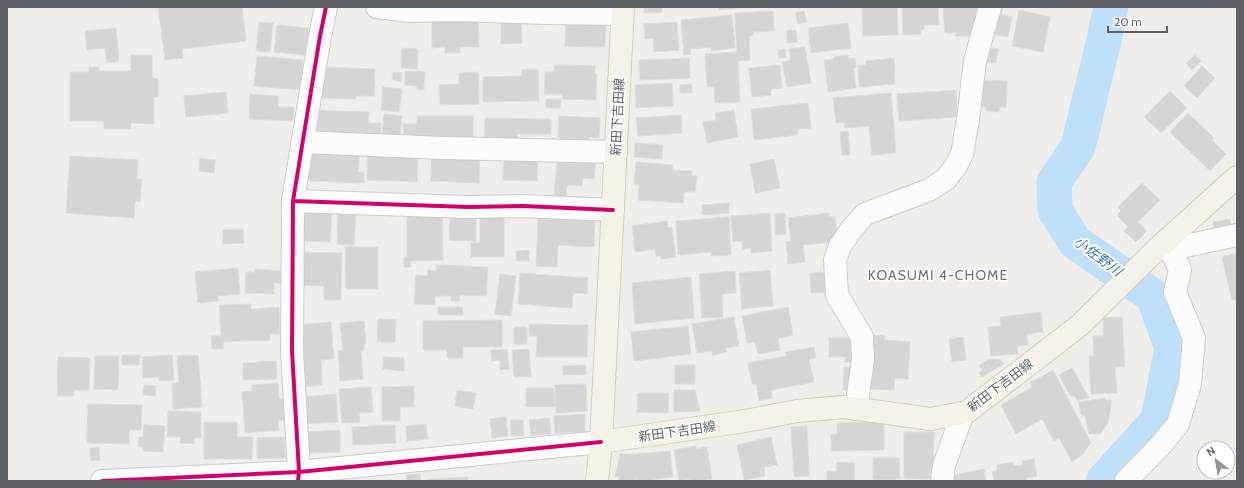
<svg xmlns="http://www.w3.org/2000/svg" width="1244" height="488" font-family="Cabin,'Noto Sans JP',sans-serif">
	<style>
		.lines { fill: none; stroke-linecap: round; stroke-linejoin: round }
		.river { stroke: #bfe0f9; stroke-width: 35 }
		.building { fill: #d6d5d3; stroke: #deddd9 }
		.minor-casing { stroke: #cbcccc; stroke-width: 24 }
		.major-casing { stroke: #d7ceb8; stroke-width: 24 }
		.minor { stroke: #fdfcfc; stroke-width: 22 }
		.major { stroke: #f4f2e9; stroke-width: 22 }
		.cycleway-casing { stroke: #fff; stroke-width: 6 }
		.cycleway { stroke: #d6006c; stroke-width: 4 }
		.labels { text-anchor: middle; stroke-width: 3.5; stroke-linejoin: round; paint-order: stroke }
		.street-label { font-size: 13px; fill: #5f6368; stroke: #fff }
		.water-label { font-size: 14px; font-style: italic; fill: #4174aa; stroke: #fff }
		.neighbourhood-label { font-size: 14px; letter-spacing: 1px; fill: #70757a; stroke: #fff }
	</style>
	<rect width="100%" height="100%" fill="#efeeea"/>
	<g class="lines">
		<path class="river" d="M1103,481L1158,420L1172,348L1153,296L1075,242L1055,210L1054,182L1078,147L1103,44L1111,7"/>
	</g>
	<path class="building" d="M158,7H242L246,41L182,49L183,58L165,60Z
		M644,7H662V12L644,13Z
		M719,7H748L719,10Z
		M862,7H897L898,35L863,36Z
		M902,7H938L939,25H924V30H920L921,34L903,35Z
		M943,7H980L972,36H955L956,33H945Z
		M997,7L1003,8L1001,14L1012,17L1008,37L987,33Z
		M1019,10L1050,17L1043,52L1012,46Z
		M773,11L774,31L753,32V36H749L750,60L738,61L740,102L715,103L714,87H707L705,54L737,52L735,13Z
		M804,11L807,22L798,24L795,13Z
		M432,14L478,19L479,47H460V53H445V47L432,48Z
		M732,15L735,48L712,51L711,47L690,49L691,54L684,55L681,20Z
		M521,20L522,43L501,44V21Z
		M566,21L606,22L605,47L565,46Z
		M259,22L273,23L270,52L256,51Z
		M677,22L679,50L654,52L653,38L645,39L644,24Z
		M848,23L851,48L811,53L808,28Z
		M277,25L309,28L306,55L274,52Z
		M116,28L119,61L107,63L105,48L87,50L85,31Z
		M787,30H796L797,42L787,43Z
		M805,47L811,83L787,87L782,62L791,60L789,49Z
		M983,47L998,49L996,63L982,62Z
		M402,48L418,49L417,69L401,68Z
		M785,49L786,58H779L778,50Z
		M131,55H152V78L158,79V97H154V124L131,123V129H104V121H70V72H89V67H99V71H131Z
		M848,55L849,59L855,58L856,68H853L856,88L828,92L824,60L834,59V57Z
		M1195,55L1201,61L1192,70L1186,63Z
		M257,56L303,60L300,90L254,86Z
		M689,58L690,78L640,80L639,60Z
		M894,58L895,84L859,87L858,65H866V61Z
		M554,65L595,66V74H597L596,100L562,99V94H544L545,72H554Z
		M780,65L782,88L771,89V95L752,97L749,68Z
		M1202,66L1215,78L1197,98L1184,86Z
		M320,67L375,69L374,96H356V99L319,98Z
		M538,69L539,101L483,102V77L522,76V70Z
		M405,71L425,72L424,90H417V86L405,85Z
		M393,72L402,73L401,82L392,80Z
		M478,72L479,104L440,105L439,85L459,84V73Z
		M980,80L1007,81L1006,108L1000,107L999,112L986,111V107H979Z
		M672,83L673,106L636,108L635,85Z
		M692,84V93H680V85Z
		M383,87L402,89L399,112L381,110Z
		M956,90L957,117L899,121L897,94Z
		M1170,91L1187,108L1161,133L1144,117Z
		M226,92L228,113L186,117L184,96Z
		M891,93L896,153L872,155L869,126L845,128L844,122L836,123L833,98Z
		M250,94L278,96V107H294L293,121L249,119Z
		M546,99H561L560,108H546Z
		M808,103L811,128L798,129V135L754,140L751,109Z
		M314,110L369,112L368,123H381L380,140L313,137Z
		M734,110L738,137L707,143L703,122L716,120L715,113Z
		M1188,113L1214,138L1212,140L1226,154L1210,171L1170,132Z
		M384,114L402,116L400,136L382,134Z
		M681,115L682,133L638,136L636,118Z
		M417,116H473V139L404,144L403,124H417Z
		M559,116L600,118L599,138L589,137L588,149L560,148L561,138L558,137Z
		M485,118L551,119V134H517V145H484Z
		M848,131L850,155H842L840,132Z
		M635,143L663,145L662,159L634,157Z
		M310,147L360,149L358,172H364V183L309,181Z
		M368,147L418,148L417,182L367,180Z
		M432,151L480,153L479,183L431,181Z
		M558,153L596,157L594,179L583,178L582,186L567,185L566,197L554,196Z
		M70,156L138,160L137,179H142L140,202L135,201L134,218L66,213Z
		M200,158L215,160L214,173L199,171Z
		M504,159L538,160L537,181L503,180Z
		M774,159L780,188L755,193L750,164Z
		M636,162L673,165L672,170L692,171V176H697L695,192H684L683,203L638,200L639,184H634Z
		M1142,183L1160,200L1138,222L1147,231L1136,242L1124,231L1128,227L1117,215L1121,211L1118,207Z
		M729,203V213L702,215V205Z
		M304,210L332,211L330,242L302,241Z
		M442,213L443,260L410,261L411,267H404V257H407V214Z
		M770,213L772,251L751,253V248L743,249L742,241L733,242L731,216Z
		M785,213L786,234L775,235V214Z
		M829,213V217L835,216L838,242L803,245L805,262L788,264L786,242L791,241L788,218Z
		M338,214L356,215L354,245L337,244Z
		M480,215L504,216V257H471V243H480Z
		M581,216L595,217L594,247L558,245L557,267L536,266L538,219L581,220Z
		M729,217L731,255L711,256V252L678,255L676,221Z
		M450,218L476,219V241L449,240Z
		M1230,219L1232,231L1215,233L1213,222Z
		M667,221L668,228L672,227L676,257L661,259V256H656L655,249L635,252L632,226Z
		M243,229L244,243L223,244V230Z
		M345,247H378V289H346Z
		M529,250V261H517L516,251Z
		M298,252L342,253L341,300H324V286L298,285Z
		M1237,253V299L1232,300L1222,257Z
		M436,265L488,267L486,296L460,295L459,301H451V296H435V305L414,304L416,275L427,276L428,270L436,271Z
		M238,268L240,294L218,296V301L198,303L195,272Z
		M255,269L282,271L281,284L274,283V294L245,293L246,272H255Z
		M770,270L773,306L742,309L739,273Z
		M735,271L736,293L722,294L723,317L702,318L699,274Z
		M827,272V292L811,293L810,273Z
		M520,273L588,278L587,294L573,293L572,308L518,304Z
		M500,274L516,276L511,316L495,314Z
		M691,277L694,318L635,324L632,283Z
		M251,304V309L279,307L280,334H270V340L223,342L224,349H212L211,336H221L219,305Z
		M438,307H463V315H438Z
		M788,307L793,335L778,339L780,350L758,354L755,342L747,343L742,316Z
		M1041,312L1043,332L1027,334L1028,345L1017,346L1018,354L991,356L988,327L1001,326L1000,317Z
		M734,317L739,346L726,348L727,352L713,355L712,351L697,353L692,324Z
		M1122,317L1125,367H1115L1117,393L1091,394L1089,356H1094L1093,336H1104L1103,318Z
		M378,319L396,320L395,342H377Z
		M502,320V347H463V358H447V350H423V321Z
		M364,321L366,343L364,344V351H361L363,379L340,381L338,351L343,350L340,323Z
		M331,322L334,359L321,360L322,385L302,387L297,325Z
		M529,324L588,325L587,357H536L537,336H529Z
		M688,326L691,354L634,361L631,332Z
		M514,327H527V344H514Z
		M871,335L885,336L884,340L910,342L908,379L895,378L894,390L868,389Z
		M963,337L966,360L952,362L949,339Z
		M829,338H860L859,362H845L846,357H829Z
		M814,347L816,358L809,359L814,382L771,390L772,398L759,401L756,384H752L748,363L786,356L785,352Z
		M507,349L509,369L500,370V360L492,361L491,350Z
		M529,349L531,376L514,377L512,350Z
		M122,355H140L139,365H122Z
		M172,355L174,380L159,381V377L143,378L142,357Z
		M198,355L202,407L173,409L172,383H179L177,356Z
		M95,356H119L118,390L94,389Z
		M58,357L90,358L89,390H74V396H57Z
		M384,357L404,358V371L383,369Z
		M989,359L1001,360L1004,364L982,377L979,373L983,370L979,366Z
		M276,361L277,379L243,380V363Z
		M586,365V375H563V366Z
		M675,365H695V384H675Z
		M844,367L857,368L856,390H843Z
		M1072,368L1089,398L1077,400L1074,395L1071,397L1059,375Z
		M1053,370L1091,443L1082,455L1072,462L1059,438L1054,441L1042,419L1016,434L1001,405L1032,387L1030,383Z
		M278,383L279,399H284L286,420L278,421L279,430L245,433L242,392L252,391V385Z
		M586,384L587,411L556,413L555,385Z
		M144,385L156,386L155,396L143,395Z
		M414,386V407H400V421H382V387Z
		M371,387L373,412L359,413L360,422L342,423L339,389Z
		M526,388H554L555,407H526Z
		M457,390L476,393L473,409L455,406Z
		M674,390H695L700,411L674,412Z
		M638,393H669L668,413L637,412Z
		M336,394L338,422L301,424L300,397Z
		M1105,398V400H1112L1108,423L1100,434H1089L1085,416L1081,415L1079,402Z
		M88,404L142,405L141,430H129V444L87,443Z
		M168,411L201,412V438L195,437L194,444L180,443L181,437H167Z
		M585,414V432L555,433L554,416Z
		M506,417L508,436L492,438L490,419Z
		M549,418L551,434L531,435L529,420Z
		M510,420H523L524,436H511Z
		M204,422H237V437H253L252,459H204Z
		M884,422V450L832,451L831,435L837,434V423Z
		M426,424L428,439L407,441L406,426Z
		M144,425L165,426L163,452L143,451V447H138L139,437H143Z
		M395,425L396,443L353,445L352,427Z
		M807,426L809,476L794,477L791,427Z
		M340,430V452L303,453L302,432Z
		M904,432H934L933,479L904,478Z
		M284,437L285,458L257,459V438Z
		M771,437L777,465L764,467L765,476L744,480L737,445Z
		M696,446V449L707,447L712,479L700,481H690V479L679,481L674,450Z
		M99,447L100,460L91,461L90,448Z
		M670,451L673,477L655,479V481H636V478L635,481H619V476L615,477L620,454H637Z
		M873,458H899L900,479L873,480Z
		M1034,459L1037,476L1026,478L1027,481H994L992,471H997V465L1013,462L1014,466L1023,465L1022,461Z
		M837,462L855,463L854,481H827V471L836,472Z
		M984,469L986,481H950L949,476Z
		M420,474L421,481H407L406,475Z
		M468,477V481H428V479Z"/>
	<g class="lines">
		<g class="minor-casing">
			<path id="minor" d="M377,7L410,11L457,10L546,13L622,14
				M302,142L443,148L616,152
				M293,201L468,207L523,206L613,210
				M1157,249L1176,248L1237,235
				M856,409L863,359L862,337L837,295L835,260L840,246L851,230L865,214L929,190L946,179L956,166L962,154L968,120L975,61L990,7
				M102,481L299,472L601,442
				M298,481L299,472L292,351L293,201L320,36L326,7
				M942,481L944,465L963,413
				M1126,481L1160,446L1178,424L1190,384L1194,338L1175,292L1180,270L1170,248"/>
		</g>
		<g class="major-casing">
			<path id="major" d="M601,442L745,421L797,411L844,407L931,419L967,412L1080,325L1157,249L1237,177
				M597,481L601,442L623,7"/>
		</g>
		<use href="#minor" class="minor"/>
		<use href="#major" class="major"/>
		<g class="cycleway-casing">
			<path id="cycleway" d="M293,201L468,207L523,206L613,210
				M102,481L299,472L601,442
				M298,481L299,472L292,351L293,201L320,36L326,7"/>
		</g>
		<use href="#cycleway" class="cycleway"/>
	</g>
	<g class="labels">
		<g class="street-label">
			<text transform="translate(617 117) rotate(-87)" y="5">新田下吉田線</text>
			<text transform="translate(1000 385) rotate(-37)" y="5">新田下吉田線</text>
			<text transform="translate(677 431) rotate(-8)" y="5">新田下吉田線</text>
		</g>
		<g class="water-label">
			<text transform="translate(1098 256) rotate(37)" y="5">小佐野川</text>
		</g>
		<g class="neighbourhood-label">
			<text x="938" y="280">KOASUMI 4-CHOME</text>
		</g>
	</g>
	<rect width="1244" height="488" fill="none" stroke="#5f6368" stroke-width="16"/>
	<g transform="translate(1216 460) rotate(329)"><circle r="19" fill="#ffffff" stroke="#bfc1c3"/>
	<path d="M0-3L7 15L0 10L-7 15Z" fill="#919496"/>
	<text y="-6" font-size="11" font-weight="bold" text-anchor="middle" fill="#5f6368">N</text>
	</g>
	<path d="M1108 26v6h59v-6" fill="none" stroke="#5f6368" stroke-width="2"/>
	<text x="1114" y="26" font-size="12" fill="#5f6368" stroke="#ffffff" stroke-width="3" paint-order="stroke">20 m</text>
</svg>
